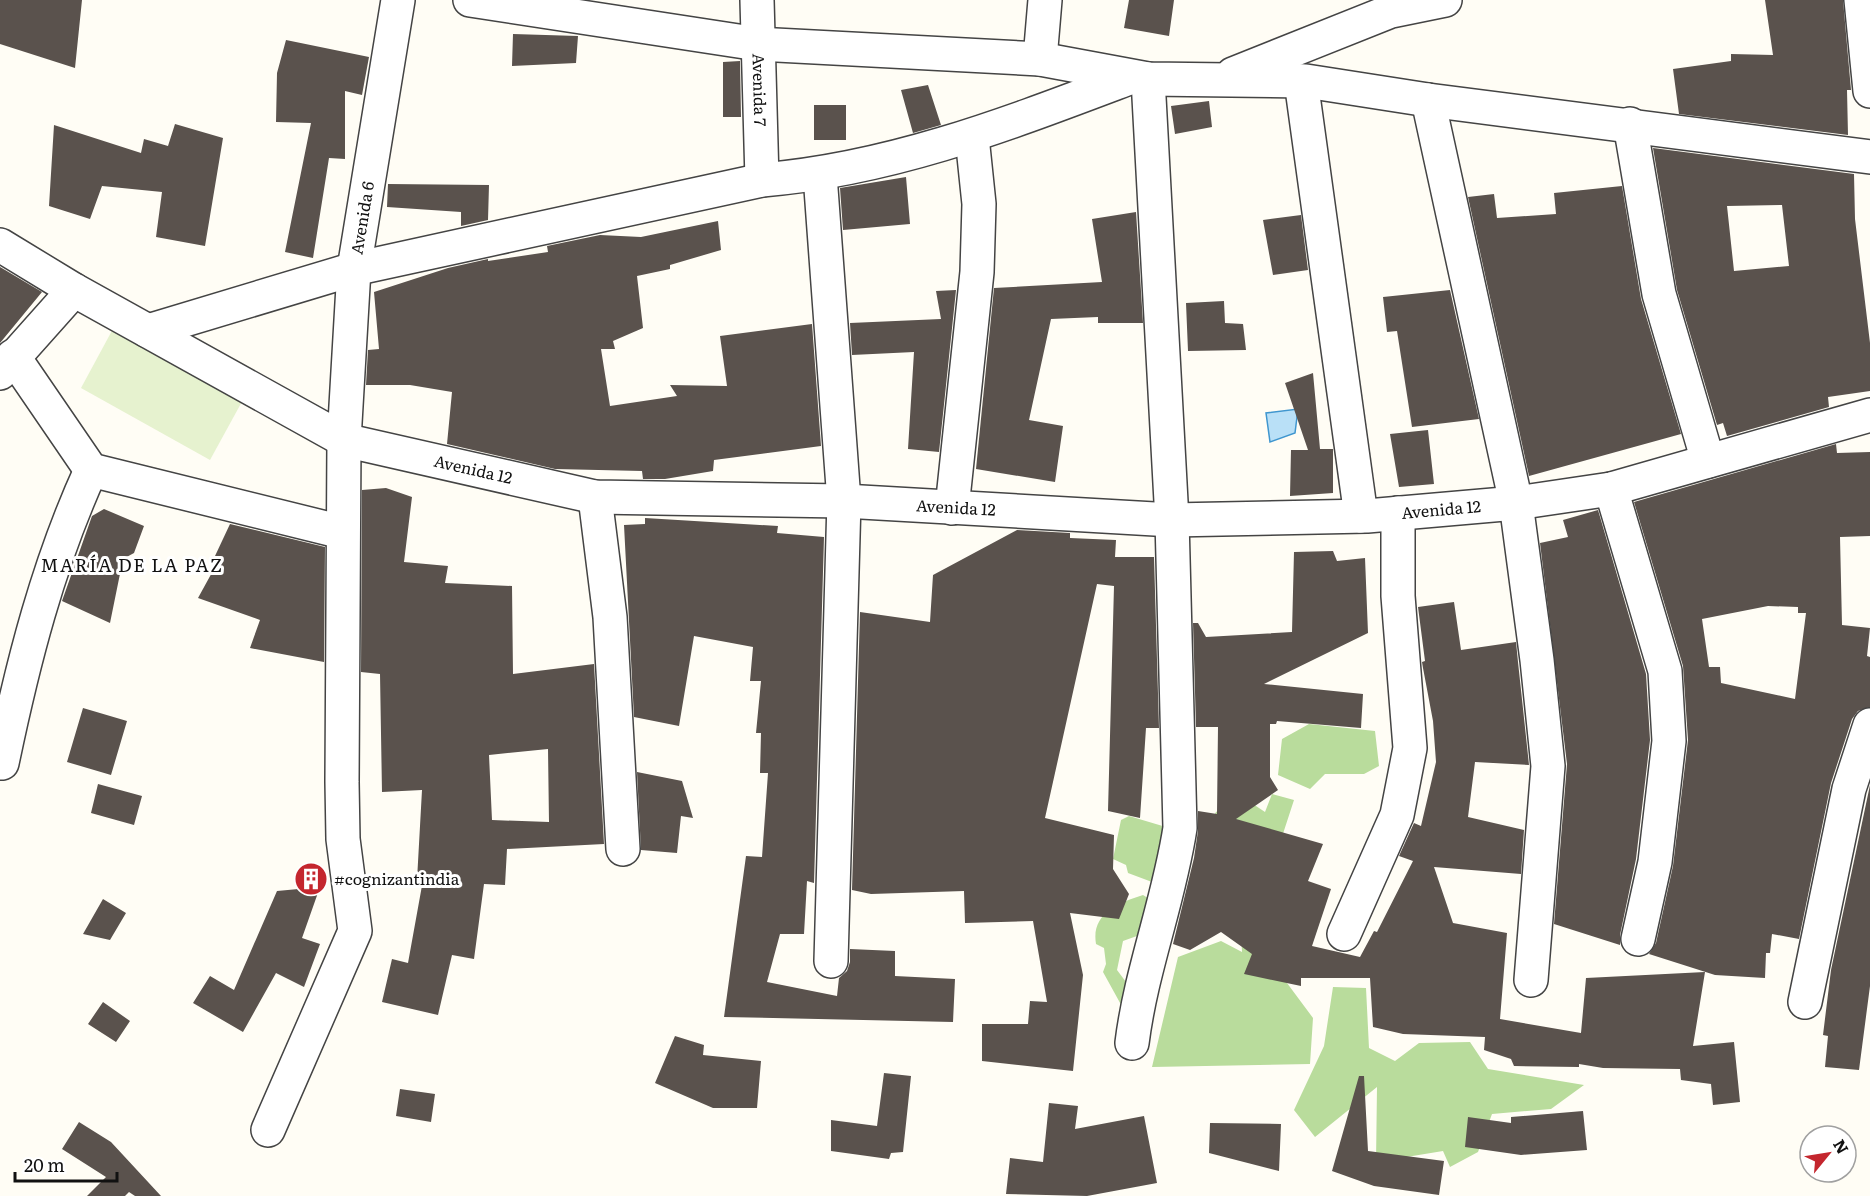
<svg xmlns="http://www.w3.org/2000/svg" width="1870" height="1196" font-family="Literata,serif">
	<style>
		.forest { fill: #b9dc9c }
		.pitch { fill: #e6f2cf }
		.water { fill: #b9e0f7; stroke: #3f96cf; stroke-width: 1.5 }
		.building { fill: #5a524d; fill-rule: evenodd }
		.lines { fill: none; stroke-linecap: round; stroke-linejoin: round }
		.minor-casing { stroke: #444; stroke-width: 36 }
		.minor { stroke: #fff; stroke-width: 33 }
		.labels { text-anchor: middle; stroke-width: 6; stroke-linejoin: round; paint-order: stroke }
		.street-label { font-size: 16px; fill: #111; stroke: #fff }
		.poi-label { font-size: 16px; fill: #111; stroke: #fff; text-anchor: start }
		.neighbourhood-label { font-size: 18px; letter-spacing: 1.5px; fill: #111; stroke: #fff }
	</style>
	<rect width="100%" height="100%" fill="#fffdf5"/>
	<path class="forest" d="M1309,724L1375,731L1379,766L1364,774H1325L1310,789L1278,775L1282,739Z
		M1272,794L1294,800L1261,901L1259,966L1287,983L1313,1018L1310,1064L1152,1067L1178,957L1221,941L1242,952L1240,915L1206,830L1216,812L1241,796L1265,812Z
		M1129,816L1176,830L1160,885L1128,873L1126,865L1113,859L1121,820Z
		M1143,895L1156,903L1148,932L1123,941L1117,970L1132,990L1130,1021L1103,972L1106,964L1104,948L1096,944C1091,914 1117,903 1143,895Z
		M1333,987L1366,988L1369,1048L1395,1061L1419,1043L1470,1042L1488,1069L1584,1085L1551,1109L1492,1114L1478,1152L1450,1167L1443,1151L1376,1162L1377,1087L1315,1137L1294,1110L1324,1046Z"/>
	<path class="pitch" d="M121,314L250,387L210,460L81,388Z"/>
	<path class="water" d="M1298,409L1295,433L1270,442L1266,413Z"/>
	<path class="building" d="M0,0H82L75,68L0,44Z
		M1129,0H1174L1169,36L1124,28Z
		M1765,0H1843L1851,90H1847L1848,135L1679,114L1673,69L1731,61V54L1773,55Z
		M513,34L578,36L576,63L512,66Z
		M286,40L369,57L362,95L345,91V159L329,158L313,258L285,252L311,123L276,122L277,73Z
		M740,61L741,117H723V62Z
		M928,85L941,125L913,133L901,90Z
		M1209,101L1212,127L1175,134L1171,106Z
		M814,105H846V140H814Z
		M175,124L223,138L205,246L156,237L162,192L102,186L90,219L49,206L54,125L141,153L144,139L168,146Z
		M1653,148L1854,174L1855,219L1870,343V391L1828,397L1829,407L1727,436L1723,423L1717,425L1677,290ZM1782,205L1789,266L1734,271L1727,206Z
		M906,177L910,224L843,230L840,188Z
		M388,184L489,185L488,220L461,226V212L387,207Z
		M1622,186L1641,299L1681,434L1529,476L1468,197L1494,194L1497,218L1556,214L1554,193Z
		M1136,212L1143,323H1098V317L1051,319L1029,420L1063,426L1055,482L976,469L994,288L1102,282L1092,219Z
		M1301,215L1308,270L1273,275L1263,220Z
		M718,221L721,250L670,265V269L637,276L643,328L613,341L615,349H601L610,406L677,396L670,385L727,386L720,336L812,324L821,446L714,460L713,471L665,479H643L642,471L555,469L447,444L452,392L410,385H366L368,350L379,349L374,292L448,268L488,259V261L548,252L547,246L600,235L641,237Z
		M0,267L42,292L0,343Z
		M956,290L939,452L908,449L914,352L852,355L850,323L941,319L936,291Z
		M1450,290L1479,419L1412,427L1397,331L1387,332L1383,297Z
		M1224,301L1225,323L1243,324L1246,350L1188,351L1186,303Z
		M1313,373L1320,449H1333V493L1290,496L1291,450H1308L1285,383Z
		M1428,430L1434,484L1399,487L1390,434Z
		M1836,444L1837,453L1870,452V536L1840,537L1842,625L1870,628L1867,656L1870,657V707L1858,711L1852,719L1831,783L1799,939L1772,934L1770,953H1766L1765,978L1715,975L1649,954L1656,943L1673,866L1688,740L1683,666L1634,502ZM1768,606L1798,607V613H1806L1795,699L1721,683L1720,667H1709L1702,619Z
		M386,488L412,497L404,562L448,566L445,583L512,586L513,674L594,664L604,844L507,849L505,885L484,884L474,959L452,955L438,1015L382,1002L392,959L408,963L423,880H417L422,790L382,792L380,674L361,672L362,490ZM548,749L549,822L492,820L489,755Z
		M104,509L144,526L134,553L123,559L110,623L62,601L92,516Z
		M1598,510L1646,674L1650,740L1636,859L1620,935V945L1554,924L1567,764L1540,543L1568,537L1563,520Z
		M645,518L778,526L777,533L824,537L814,883L807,881L804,934H780L767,982L837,996L839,978L847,971L850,962V949L895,951V976L955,979L953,1022L724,1017L746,856L762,857L768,773H760L761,733H756L761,681H750L753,647L694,636L679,726L634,717L624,525L645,524Z
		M230,524L325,547L324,662L250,648L260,620L198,598L220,558L215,556Z
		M1017,530L1070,533V538L1116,540L1115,557H1154L1159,728H1146L1140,818L1108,811L1114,586L1097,584L1045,818L1114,835L1113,869L1129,894L1119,919L1070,913L1083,975L1073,1071L982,1061V1024H1028L1030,1001L1047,1002L1033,921L965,923L964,891L871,894L852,890L860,612L930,622L933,575Z
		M1333,551L1337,561L1365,558L1368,633L1264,684L1363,694L1361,728L1277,721L1276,724H1270V777L1278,790L1236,819L1323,844L1308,881L1331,889L1312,946L1360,957L1374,931L1377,932L1413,861L1399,856L1414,823L1421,826L1436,762L1433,721L1423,668L1422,662L1425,661L1418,607L1454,602L1461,650L1516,642L1518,662L1529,765L1475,762L1468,817L1524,830L1521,874L1434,867L1453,923L1507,933L1500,1019L1581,1033L1586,978L1705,972L1693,1046L1734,1042L1740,1102L1713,1105L1711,1084L1681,1080L1680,1069L1603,1068L1579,1064V1067L1514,1066L1511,1059L1484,1050L1485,1037L1403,1034L1373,1027L1370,978H1301V986L1244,974L1252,954L1221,932L1190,950L1173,944L1194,858L1198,831V811L1217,814L1218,727H1196L1193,623H1198L1206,637L1292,632L1294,552Z
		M83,708L127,721L111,775L67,762Z
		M637,772L682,781L693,818L681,816L677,853L641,850Z
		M98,784L142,796L134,825L91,813Z
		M1870,785V986L1859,1070L1825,1067L1828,1036L1823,1035L1831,970Z
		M320,887L302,938L320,944L304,987L276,973L243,1032L193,1003L210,976L234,990L277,891Z
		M103,899L126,913L110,940L83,934Z
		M103,1002L130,1021L116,1042L88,1024Z
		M675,1036L704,1045L703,1055L761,1061L757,1108H713L655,1083Z
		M884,1073L911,1076L903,1152L891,1153L889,1159L831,1151V1120L877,1126Z
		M1359,1076H1364L1368,1151L1444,1161L1439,1195L1374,1186L1332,1171Z
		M400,1089L435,1094L431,1122L396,1116Z
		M1049,1103L1078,1106L1075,1129L1144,1116L1157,1183L1087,1196L1006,1194L1010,1158L1043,1162Z
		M1583,1111L1587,1150L1521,1155L1465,1147L1468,1117L1511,1123V1117Z
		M79,1122L111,1142L161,1196H135L129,1192L125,1196H87L106,1177L62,1149Z
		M1210,1123L1281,1124L1279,1171L1209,1153Z"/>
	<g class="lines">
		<g class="minor-casing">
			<g id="minor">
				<path d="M470,0L758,44L1040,59L1148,79L1306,81L1428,100L1870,157"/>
				<path id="s1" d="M757,0L762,180"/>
				<path d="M1861,0L1870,91"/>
				<path d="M1040,59L1045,0"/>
				<path d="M1233,74L1391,11L1445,0"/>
				<path d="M1301,81L1361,516"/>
				<path d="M1428,100L1516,503L1537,660L1548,766L1531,980"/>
				<path d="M1630,124L1659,294L1708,461"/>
				<path d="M820,175L844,501L831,961"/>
				<path id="s2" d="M0,245L74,290L344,440L595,497L844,501L1172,520L1367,516L1516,503L1611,489L1870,415"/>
				<path d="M148,331L354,269L762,180C893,169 1010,123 1132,77"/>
				<path d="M13,356L91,470L342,532"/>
				<path d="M0,373L74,290"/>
				<path d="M1611,489L1665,671L1669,741L1655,862L1638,939"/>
				<path d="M595,497L610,617L623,849"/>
				<path d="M952,508L977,272L979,204L972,137"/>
				<path d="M2,763C23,662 48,564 91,470"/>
				<path d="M1344,934L1397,815L1410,748L1398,596V513"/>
				<path d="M1805,1002L1849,789L1870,725"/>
				<path d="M1132,1043C1141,970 1169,901 1180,828L1172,520L1148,79"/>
				<path id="s3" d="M268,1130L355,931L343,839L342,782L344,440L354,269L398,0"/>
			</g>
		</g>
		<use href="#minor" class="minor"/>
	</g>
	<defs>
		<g id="building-disc" transform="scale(1.725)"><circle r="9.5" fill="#c4262e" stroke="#fff"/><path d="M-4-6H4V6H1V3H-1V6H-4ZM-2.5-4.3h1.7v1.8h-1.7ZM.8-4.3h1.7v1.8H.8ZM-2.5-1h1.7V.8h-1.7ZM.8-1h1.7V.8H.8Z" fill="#fff"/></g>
	</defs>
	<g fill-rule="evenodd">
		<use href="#building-disc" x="311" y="879"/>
	</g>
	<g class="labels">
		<g class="street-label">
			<text dy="6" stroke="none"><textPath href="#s1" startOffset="90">Avenida 7</textPath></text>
			<text dy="6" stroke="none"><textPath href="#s3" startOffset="932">Avenida 6</textPath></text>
			<text dy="6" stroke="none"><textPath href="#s2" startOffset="528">Avenida 12</textPath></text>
			<text dy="6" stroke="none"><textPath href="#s2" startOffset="1014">Avenida 12</textPath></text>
			<text dy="6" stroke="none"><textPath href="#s2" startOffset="1500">Avenida 12</textPath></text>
		</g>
		<g class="poi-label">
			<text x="334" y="885">#cognizantindia</text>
		</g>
		<g class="neighbourhood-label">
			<text x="132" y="572">MARÍA DE LA PAZ</text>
		</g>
	</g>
	<g transform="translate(1828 1154) rotate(60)"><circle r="28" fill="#ffffff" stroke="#a0a0a0" stroke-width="1.5"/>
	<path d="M0-4.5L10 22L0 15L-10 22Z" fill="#c4262e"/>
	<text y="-9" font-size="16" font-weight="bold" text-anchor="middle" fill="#111111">N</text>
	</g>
	<path d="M15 1172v9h102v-9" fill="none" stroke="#111111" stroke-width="3"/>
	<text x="24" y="1172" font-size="18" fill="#111111" stroke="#ffffff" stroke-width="4.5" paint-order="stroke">20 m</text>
</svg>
